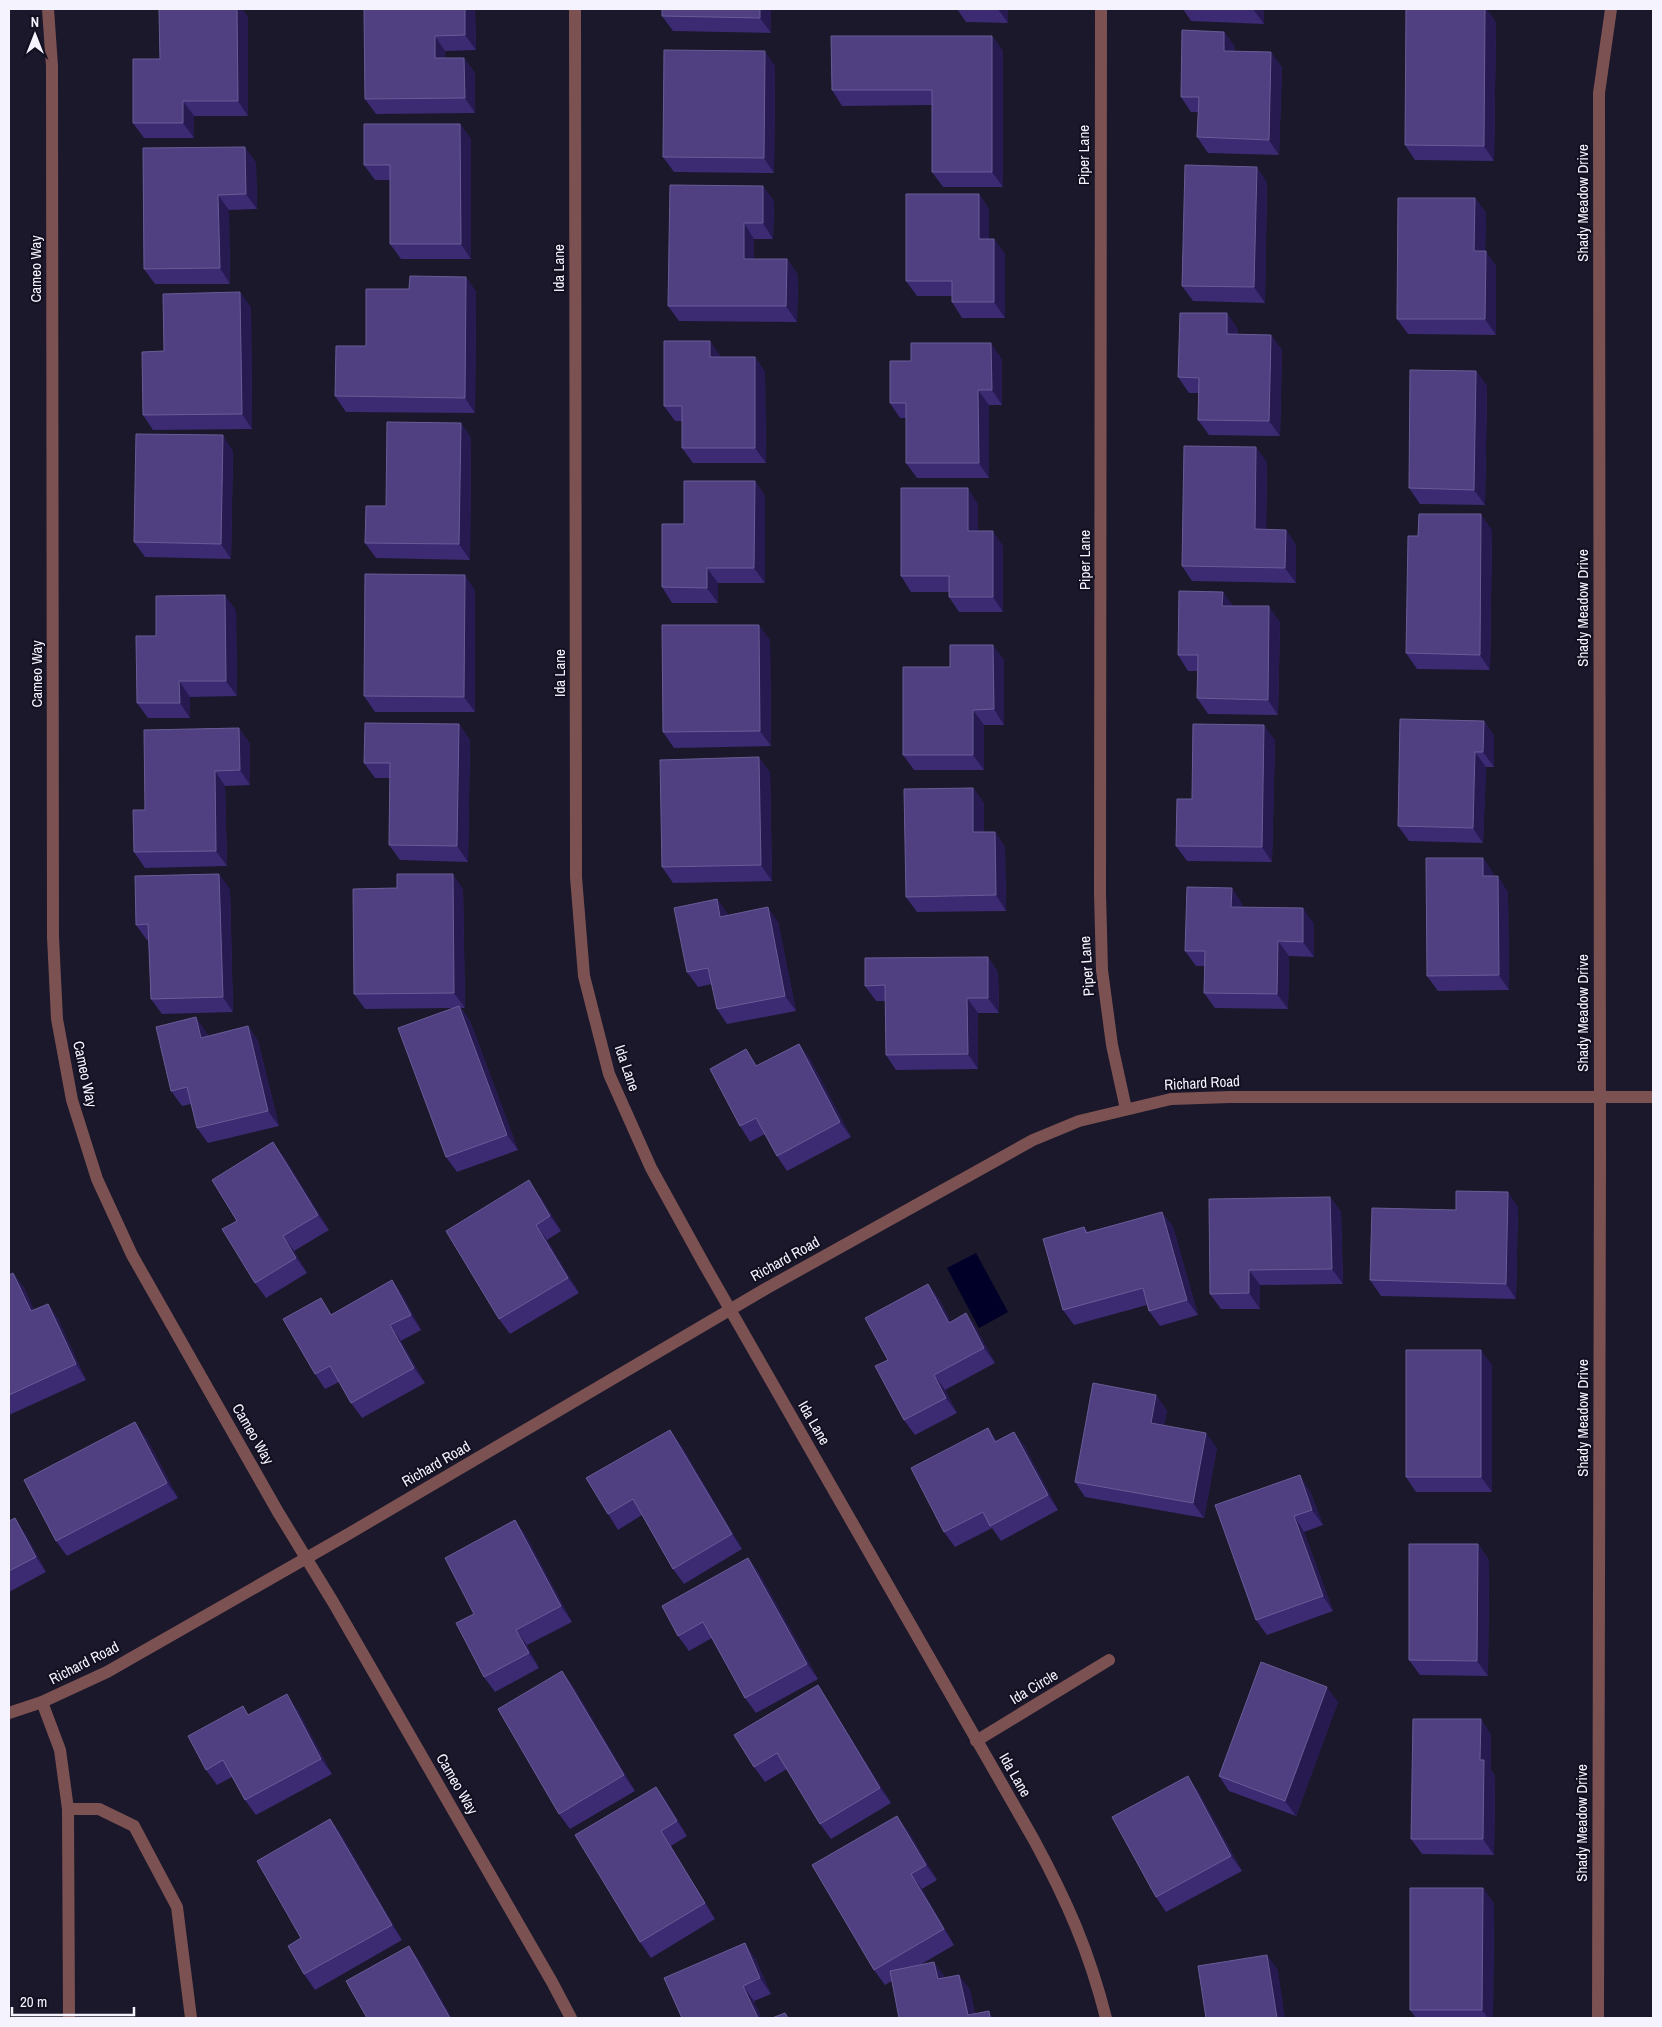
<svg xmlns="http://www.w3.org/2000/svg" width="1662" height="2027" font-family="'Archivo Narrow',sans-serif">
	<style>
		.water { fill: #000028 }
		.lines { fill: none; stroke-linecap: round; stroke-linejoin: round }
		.lane { stroke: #7c5152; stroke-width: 12 }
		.street { stroke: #7c5152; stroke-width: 12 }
		.wall { fill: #3c2a73 }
		.shaded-wall { fill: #261a50 }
		.building { fill: #504082; stroke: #695c96 }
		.labels { text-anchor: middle; stroke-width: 4; stroke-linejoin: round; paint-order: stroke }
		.street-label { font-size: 15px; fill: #f4f3fe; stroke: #110f20 }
	</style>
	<rect width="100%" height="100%" fill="#1a182a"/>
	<path class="water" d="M976,1253L1008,1312L979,1328L947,1268Z"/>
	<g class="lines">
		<path class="lane" d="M42,1702L60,1750L68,1809
			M69,2018L68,1809H99L134,1826L177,1907L191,2018"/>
		<path class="street" d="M48,9L52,66L53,937L57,1019L72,1100L97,1179L132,1255L278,1512L333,1602L552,1982L571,2018
			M575,9L576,877L584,976L609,1074L651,1168L704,1264L1034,1840C1067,1901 1089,1951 1106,2018
			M1101,9L1100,893L1102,970L1112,1045L1126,1109
			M9,1713L42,1702L107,1672L345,1536L767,1288L1033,1140L1079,1121L1171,1099L1230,1097H1653
			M976,1741L1109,1660
			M1598,2018L1600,1157L1599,93L1611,9"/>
	</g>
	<path class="wall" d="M159,9H242L248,17V116H194V138H144L133,123L160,59Z
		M364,9H475L476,50L445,51V58H464L475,73V113L376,114L365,99Z
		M771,9V33L673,31L662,16Z
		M957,9H1008V23L966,22Z
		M1183,9H1264V24L1191,21Z
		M1496,22L1494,161L1415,160L1405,145Z
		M1224,32L1235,47V51L1282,67L1279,155L1208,153L1197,137L1198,112H1191L1181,97Z
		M992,36L1003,51V187H943L932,172V105L842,106L832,90Z
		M775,66L774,173L674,172L663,157Z
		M460,124L471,139V259H401L390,244V180H375L364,165Z
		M143,148L256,162L257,209L229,210L230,284H155L144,269Z
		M1267,182L1265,303L1193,301L1182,286Z
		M763,186L774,201L773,239H754V259H787L798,275L797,322L679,321L668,306Z
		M979,194L989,209V239H994L1005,254V318H962L952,302V296H917L906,281Z
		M1475,198L1486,213L1485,251L1496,266V335L1408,334L1397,319Z
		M466,277L476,292L475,413L346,412L335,396L366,346L409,289Z
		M251,307L252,429L153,430L143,415L164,351Z
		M1238,329V335H1271L1282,350L1280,436L1209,435L1198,420L1199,393H1189L1178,377Z
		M721,356V357H755L765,372L766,463H693L682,448V421H675L664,406Z
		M1002,359V405H989V478H917L906,463V418H900L890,403L911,361Z
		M1476,371L1487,386L1485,505L1420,504L1409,488Z
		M461,423L471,438L470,560L376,558L365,543L386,506Z
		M233,451L231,559L145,557L134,542Z
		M1267,462L1266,530H1286L1296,545V583L1192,581L1182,566Z
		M755,481L765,496V583H718V603H672L662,587L684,524Z
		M978,504V531L1003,546V612H959L949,597V592H911L901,576Z
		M1492,530L1490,670L1417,669L1406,653Z
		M475,590V712H375L364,696Z
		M1233,606L1280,622L1278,715L1208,714L1197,698L1198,671H1188L1178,655Z
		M236,610L237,696L190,697V718H148L137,703L156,636Z
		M770,640L771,746L674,748L663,732Z
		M1004,660V725H984V770H914L903,755L950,667Z
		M1484,721L1494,736V767H1486L1483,843L1409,841L1398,826Z
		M459,724L470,740L468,862L400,860L389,845L390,778H375L364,763Z
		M239,728L250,744V785L225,786L227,866L145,868L134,852L145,810Z
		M1275,740L1272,862L1187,861L1176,846L1192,799Z
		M770,772L772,881L673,883L662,867Z
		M973,788L984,803V832H995L1005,847L1006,911L917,912L906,897Z
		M1483,858L1493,873V876L1508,892L1509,990L1438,991L1427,976Z
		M230,889L233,1012L162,1014L151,999L149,940H147L136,925Z
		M463,889L465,1008H461L470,1021L518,1150L457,1172L446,1157L452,1008L365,1009L354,994Z
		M717,899L728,915L778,922L796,1011L727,1024L717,1009L712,984L698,987L687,972Z
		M1242,903V907L1314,924V957L1289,956L1288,1009L1215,1008L1204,993L1205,966H1196L1185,951Z
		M988,957L998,972L999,1013H978V1069L896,1070L886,1055L885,1001H876L865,986Z
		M248,1026L258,1041L279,1126L208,1143L197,1128L191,1104L182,1106L171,1091L207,1033L208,1036Z
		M799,1044L810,1059L851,1137L787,1171L777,1156L765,1134L750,1142L740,1126L758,1066Z
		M284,1157L329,1230L294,1251L307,1273L266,1298L255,1283L237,1221Z
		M540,1196L561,1231L547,1240L579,1293L510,1334L499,1319Z
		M1330,1197L1341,1212L1343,1284L1260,1285V1309H1221L1210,1294Z
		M1518,1207L1516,1299L1381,1296L1370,1280L1456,1210Z
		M1162,1212L1173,1227L1198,1315L1160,1326L1149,1311L1147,1305L1074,1325L1063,1310L1084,1227L1088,1232Z
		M13,1273L24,1288L34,1310L48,1304L58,1319L86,1380L9,1415V1275Z
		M392,1280L403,1296L421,1330L401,1341L425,1383L362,1418L351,1403L339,1382L325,1389L315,1374L332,1314Z
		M928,1284L939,1299L951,1322L966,1313L976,1328L995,1363L945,1390L957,1413L915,1435L904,1420L888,1360Z
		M1492,1365V1492H1416L1406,1477Z
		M1167,1410L1164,1425L1217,1448L1204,1518L1085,1497L1075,1482Z
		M988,1428L997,1441L1014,1432L1025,1447L1058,1510L1001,1541L992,1528L955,1547L944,1532Z
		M146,1437L178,1498L67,1556L56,1541Z
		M681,1445L742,1549L684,1584L673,1569L642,1515L618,1530L608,1514Z
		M1310,1491L1323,1525L1304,1532L1333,1611L1267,1635L1256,1620L1215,1505Z
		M515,1520L526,1536L572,1622L527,1645L539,1668L495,1692L484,1677L474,1614Z
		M9,1521L25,1533L46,1572L9,1592Z
		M1478,1544L1489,1560L1488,1676L1420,1675L1409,1660Z
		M748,1558L759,1573L818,1679L756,1713L745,1698L712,1638L689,1651L678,1636Z
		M818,1685L828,1701L891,1803L831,1839L820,1824L787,1769L765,1782L754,1767Z
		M573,1686L635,1791L570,1829L559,1814Z
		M1338,1702L1296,1816L1229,1791L1219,1776Z
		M297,1709L332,1774L256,1815L245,1800L232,1777L217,1785L206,1770L249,1715Z
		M1481,1719L1491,1735V1770L1495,1776L1494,1855L1422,1854L1411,1839Z
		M656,1787L667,1802L687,1836L671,1846L715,1919L651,1958L640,1942Z
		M1198,1791L1242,1871L1166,1912L1156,1897Z
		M330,1819L341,1834L402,1940L315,1990L304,1974L301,1938Z
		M908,1831L937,1880L922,1889L954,1945L920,1965L945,1978L959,1975L970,1990L975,2014L899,2018L892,1981L885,1985L874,1970Z
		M1483,1888L1494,1904L1493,2018H1416L1410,2010Z
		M755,1958L771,1994L754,2001L682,2018Z"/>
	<path class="shaded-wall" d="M237,9H242L248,17V116L238,101Z
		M465,9H475L476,50L465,35Z
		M760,9H771V33L760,18Z
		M998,9H1008V23Z
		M1253,9H1264V24Z
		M1485,9H1487L1496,22L1494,161L1484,146Z
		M1224,32L1235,47V66L1224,51Z
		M435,36L445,51V73L435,58Z
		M992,36L1003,51V187L992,172Z
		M765,51L775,66L774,173L764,158Z
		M1271,52L1282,67L1279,155L1269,140Z
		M464,58L475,73V113L465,98Z
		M183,101L194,116V138L183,123Z
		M460,124L471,139V259L461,244Z
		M245,147L256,162L257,209L246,194Z
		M1257,167L1267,182L1265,303L1254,287Z
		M763,186L774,201L773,239L763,223Z
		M979,194L989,209V254L979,239Z
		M218,195L229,210L230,284L220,268Z
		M1475,198L1486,213L1485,266L1474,251Z
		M744,223L754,239V274L744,259Z
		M994,239L1005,254V318L994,302Z
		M1486,251L1496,266V335L1485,319Z
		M787,259L798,275L797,322L786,306Z
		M466,277L476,292L475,413L465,398Z
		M240,292L251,307L252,429L242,414Z
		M1227,313L1238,329L1237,350L1227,334Z
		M1271,335L1282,350L1280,436L1269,421Z
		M710,341L721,356V372L710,357Z
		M991,343L1002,359V405L992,390Z
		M755,357L765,372L766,463L755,448Z
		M1476,371L1487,386L1485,505L1474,490Z
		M978,390L989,405V478L979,463Z
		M461,423L471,438L470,560L459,544Z
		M223,435L233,451L231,559L221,544Z
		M1256,447L1267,462L1266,545L1255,529Z
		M755,481L765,496V583L754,568Z
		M968,488L978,504V546L968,531Z
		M1481,514L1492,530L1490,670L1480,655Z
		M1286,530L1296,545V583L1285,568Z
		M993,531L1003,546V612L993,597Z
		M707,568L718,583V603L707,588Z
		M465,575L475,590V712L464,697Z
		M1223,592L1234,607L1222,606Z
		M225,595L236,610L237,696L226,681Z
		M1269,606L1280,622L1278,715L1268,700Z
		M759,625L770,640L771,746L760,731Z
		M993,645L1004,660V725L994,709Z
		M179,681L190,697V718L180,703Z
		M973,710L984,725V770L973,755Z
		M1484,721L1494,736V767L1483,752Z
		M459,724L470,740L468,862L457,846Z
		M1264,725L1275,740L1272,862L1262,847Z
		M239,728L250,744V785L240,770Z
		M1475,752L1486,767L1483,843L1473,828Z
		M759,757L770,772L772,881L761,865Z
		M215,771L225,786L227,866L216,851Z
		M973,788L984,803V847L973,832Z
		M995,832L1005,847L1006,911L996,895Z
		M1483,858L1493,873V892L1483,876Z
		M219,874L230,889L233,1012L223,997Z
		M453,874L463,889L465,1008L454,993Z
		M1498,876L1508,892L1509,990L1499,975Z
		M1232,888L1242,903V922L1231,907Z
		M717,899L728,914L731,932L720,917Z
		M768,907L778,922L796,1011L785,996Z
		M1303,908L1314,924V957L1303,942Z
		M1278,941L1289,956L1288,1009L1277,994Z
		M988,957L998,972L999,1013L988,998Z
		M967,998L978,1013V1069L968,1054Z
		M459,1006L470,1021L518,1150L507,1135Z
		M196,1017L207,1033L211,1053L201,1038Z
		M248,1026L258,1041L279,1126L268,1111Z
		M799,1044L810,1059L851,1137L840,1122Z
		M746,1049L757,1065L766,1082L756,1066Z
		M273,1142L284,1157L329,1230L318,1215Z
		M529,1180L540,1196L561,1231L550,1216Z
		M1508,1192L1518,1207L1516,1299L1506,1284Z
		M1330,1197L1341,1212L1343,1284L1332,1269Z
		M1162,1212L1173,1227L1198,1315L1187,1300Z
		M536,1225L547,1240L579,1293L568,1278Z
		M283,1236L294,1251L307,1273L296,1258Z
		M1249,1270L1260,1285V1309L1249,1293Z
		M13,1273L24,1288L42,1326L31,1311Z
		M392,1280L403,1296L421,1330L411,1315Z
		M928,1284L939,1299L960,1338L949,1323Z
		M321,1298L331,1313L341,1330L331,1315Z
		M48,1304L58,1319L86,1380L76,1364Z
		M966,1313L976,1328L995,1363L984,1348Z
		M390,1325L401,1341L425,1383L414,1368Z
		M1481,1350L1492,1365V1492L1481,1477Z
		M934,1375L945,1390L957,1413L946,1398Z
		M1156,1395L1167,1410L1162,1438L1151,1423Z
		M135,1422L146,1437L178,1498L167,1483Z
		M988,1428L998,1443L995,1442Z
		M670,1430L681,1445L742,1549L732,1534Z
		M1014,1432L1025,1447L1058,1510L1048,1495Z
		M1206,1433L1217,1448L1204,1518L1193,1503Z
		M1300,1475L1310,1491L1323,1525L1312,1510Z
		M1294,1516L1304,1532L1333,1611L1323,1596Z
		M15,1518L25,1533L46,1572L36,1557Z
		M515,1520L526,1536L572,1622L561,1606Z
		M1478,1544L1489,1560L1488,1676L1477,1661Z
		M748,1558L759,1573L818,1679L807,1664Z
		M516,1630L527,1645L539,1668L529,1653Z
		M562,1671L573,1686L635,1791L624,1775Z
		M818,1685L828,1701L891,1803L880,1788Z
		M1327,1687L1338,1702L1296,1816L1285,1801Z
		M287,1694L297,1709L332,1774L321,1759Z
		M1481,1719L1491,1735V1770L1495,1776L1494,1855L1483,1839L1480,1760Z
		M1188,1776L1198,1791L1242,1871L1231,1856Z
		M656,1787L667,1802L687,1836L677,1821Z
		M897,1816L908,1831L937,1880L926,1865Z
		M330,1819L341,1834L402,1940L392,1925Z
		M661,1831L671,1846L715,1919L705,1903Z
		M911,1874L922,1889L954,1945L944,1929Z
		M1483,1888L1494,1904L1493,2018H1488L1482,2010Z
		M745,1943L755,1958L771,1994L760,1978Z
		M409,1946L420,1961L452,2018H450Z
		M1267,1955L1278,1970L1285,2018H1277Z
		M934,1962L945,1977L948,1994L938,1979Z
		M959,1975L970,1990L976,2018L968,2015Z
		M743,1986L754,2001L762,2018H758Z
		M989,2011L993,2018H990Z"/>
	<path class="building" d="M159,9H237L238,101H183V123H133V59H160Z
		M364,9H465V35L435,36V58H464L465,98L365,99Z
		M662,9H760V18L662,16Z
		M1406,9H1485L1484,146L1405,145Z
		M1182,30L1224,32V51L1271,52L1269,140L1197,137L1199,97H1181Z
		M831,36H992V172H932V90H832Z
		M664,50L765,51L764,158L663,157Z
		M364,124H460L461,244H390V165H364Z
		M245,147L246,194L218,195L220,268L144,269L143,148Z
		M1185,165L1257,167L1254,287L1182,286Z
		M670,185L763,186V223H744V259H787L786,306H668Z
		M906,194H979V239H994V302H952V281H906Z
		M1398,198H1475L1474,251H1486L1485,319H1397Z
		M410,276L466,277L465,398L335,396L336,346H366V289H409Z
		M240,292L242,414L143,415L142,352L164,351L163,294Z
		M1180,313H1227V334L1271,335L1269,421L1198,420L1199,378L1178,377Z
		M664,341H710V357H755V448H682V406H664Z
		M911,343H991L992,390H978L979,463H906V403H890V361H911Z
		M1410,370L1476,371L1474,490L1409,488Z
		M387,422L461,423L459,544L365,543L366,506H386Z
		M136,434L223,435L221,544L134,542Z
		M1184,446L1256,447L1255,529L1286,530L1285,568L1182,566Z
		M684,481H755L754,568H707V588L662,587V524H684Z
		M901,488H968V531H993V597H949V576H901Z
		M1419,514H1481L1480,655L1406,653L1408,536H1418Z
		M365,574L465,575L464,697L364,696Z
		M1179,591L1223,592L1222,606H1269L1268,700L1197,698L1198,655H1178Z
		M225,595L226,681H179L180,703H137L136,636H156V596Z
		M662,625H759L760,731L663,732Z
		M950,645H993L994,709L973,710V755H903V667H950Z
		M1400,719L1484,721L1483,752H1475L1473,828L1398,826Z
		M365,723L459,724L457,846L389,845L390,763H364Z
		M1193,724L1264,725L1262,847L1176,846L1177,799H1192Z
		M239,728L240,770L215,771L216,851L134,852L133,810H145L144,730Z
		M759,757L761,865L662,867L660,760Z
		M973,788V832H995L996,895L906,897L904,789Z
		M1426,858H1483V876H1498L1499,975L1427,976Z
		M219,874L223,997L151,999L148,924L136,925L135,876Z
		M397,874H453L454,993L354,994L353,889L397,888Z
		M1187,887L1232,888L1231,907L1303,908V942L1278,941L1277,994L1204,993L1205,951H1185Z
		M717,899L720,917L768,907L785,996L717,1009L708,968L687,972L674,908Z
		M988,957V998H967L968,1054L886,1055L885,985L865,986V958Z
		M459,1006L507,1135L446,1157L398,1028Z
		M196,1017L201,1038L248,1026L268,1111L197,1128L187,1087L171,1091L156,1027Z
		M799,1044L840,1122L777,1156L756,1118L740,1126L710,1069L746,1049L756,1066Z
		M273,1142L318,1215L283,1236L296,1258L255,1283L222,1229L237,1221L212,1180Z
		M529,1180L550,1216L536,1225L568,1278L499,1319L446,1231Z
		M1456,1191L1508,1192L1506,1284L1370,1280L1372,1208L1456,1210Z
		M1330,1197L1332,1269L1249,1270V1293L1210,1294L1209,1199Z
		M1162,1212L1187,1300L1149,1311L1143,1288L1063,1310L1043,1239L1084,1227L1086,1233Z
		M13,1273L31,1311L48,1304L76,1364L9,1395V1275Z
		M392,1280L411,1315L390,1325L414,1368L351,1403L330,1366L315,1374L283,1319L321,1298L331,1315Z
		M928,1284L949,1323L966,1313L984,1348L934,1375L946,1398L904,1420L875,1366L888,1360L865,1318Z
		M1406,1350H1481V1477H1406Z
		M1093,1383L1156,1395L1151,1423L1206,1433L1193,1503L1075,1482Z
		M135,1422L167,1483L56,1541L24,1480Z
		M988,1428L995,1442L1014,1432L1048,1495L990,1526L983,1512L944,1532L911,1468Z
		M670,1430L732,1534L673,1569L633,1499L608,1514L586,1478Z
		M1300,1475L1312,1510L1294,1516L1323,1596L1256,1620L1215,1505Z
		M15,1518L36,1557L9,1571V1521Z
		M515,1520L561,1606L516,1630L529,1653L484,1677L456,1623L474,1614L445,1558Z
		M1409,1544H1478L1477,1661L1409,1660Z
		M748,1558L807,1664L745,1698L703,1622L678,1636L662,1606Z
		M1261,1662L1327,1687L1285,1801L1219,1776Z
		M562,1671L624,1775L559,1814L498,1709Z
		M818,1685L880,1788L820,1824L777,1753L754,1767L734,1735Z
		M287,1694L321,1759L245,1800L223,1760L206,1770L188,1736L243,1706L248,1715Z
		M1413,1719H1481L1480,1760H1484L1483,1839H1411Z
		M1188,1776L1231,1856L1156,1897L1112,1817Z
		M656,1787L677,1821L661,1831L705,1903L640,1942L575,1835Z
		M897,1816L926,1865L911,1874L944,1929L874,1970L812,1865Z
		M330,1819L392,1925L304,1974L288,1946L301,1938L257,1861Z
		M1410,1888H1483L1482,2010H1410Z
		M745,1943L760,1978L743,1986L758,2018H682L664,1978Z
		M409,1946L450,2018H367L346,1981Z
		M1267,1955L1277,2018H1206L1198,1966Z
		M934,1962L938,1979L959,1975L968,2015L989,2011L990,2018H899L890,1971Z
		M785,2013L788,2018H772Z"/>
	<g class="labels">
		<g class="street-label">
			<text transform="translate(1084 155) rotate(-90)" y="5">Piper Lane</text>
			<text transform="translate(1583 203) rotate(-90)" y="5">Shady Meadow Drive</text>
			<text transform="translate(559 268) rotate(-90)" y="5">Ida Lane</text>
			<text transform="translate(36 269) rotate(-90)" y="5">Cameo Way</text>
			<text transform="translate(1085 560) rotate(-90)" y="5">Piper Lane</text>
			<text transform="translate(1583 608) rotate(-90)" y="5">Shady Meadow Drive</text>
			<text transform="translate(560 673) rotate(-90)" y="5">Ida Lane</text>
			<text transform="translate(37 674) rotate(-90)" y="5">Cameo Way</text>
			<text transform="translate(1087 966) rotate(-94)" y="5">Piper Lane</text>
			<text transform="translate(1583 1013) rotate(-90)" y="5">Shady Meadow Drive</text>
			<text transform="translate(627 1068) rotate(71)" y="5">Ida Lane</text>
			<text transform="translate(85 1074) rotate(78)" y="5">Cameo Way</text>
			<text transform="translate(1202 1083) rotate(-3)" y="5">Richard Road</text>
			<text transform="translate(785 1259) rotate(-29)" y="5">Richard Road</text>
			<text transform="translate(1583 1418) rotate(-90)" y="5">Shady Meadow Drive</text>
			<text transform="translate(814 1423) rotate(60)" y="5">Ida Lane</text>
			<text transform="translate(253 1434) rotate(60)" y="5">Cameo Way</text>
			<text transform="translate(436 1464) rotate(-30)" y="5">Richard Road</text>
			<text transform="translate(84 1663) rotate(-27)" y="5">Richard Road</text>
			<text transform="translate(1034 1687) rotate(-31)" y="5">Ida Circle</text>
			<text transform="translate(1015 1775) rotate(60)" y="5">Ida Lane</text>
			<text transform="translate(457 1784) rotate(60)" y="5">Cameo Way</text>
			<text transform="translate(1582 1823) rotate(-90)" y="5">Shady Meadow Drive</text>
		</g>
	</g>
	<rect width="1662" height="2027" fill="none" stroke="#f4f3fe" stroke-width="20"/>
	<g transform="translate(35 35)" stroke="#110f20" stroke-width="4" paint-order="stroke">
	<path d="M0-4L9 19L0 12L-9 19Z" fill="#f4f3fe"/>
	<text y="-8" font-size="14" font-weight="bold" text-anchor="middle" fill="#f4f3fe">N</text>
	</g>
	<path d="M12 2007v8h122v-8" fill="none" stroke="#f4f3fe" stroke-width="2.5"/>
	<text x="20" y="2007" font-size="15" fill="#f4f3fe" stroke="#110f20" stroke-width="4" paint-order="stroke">20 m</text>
</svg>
